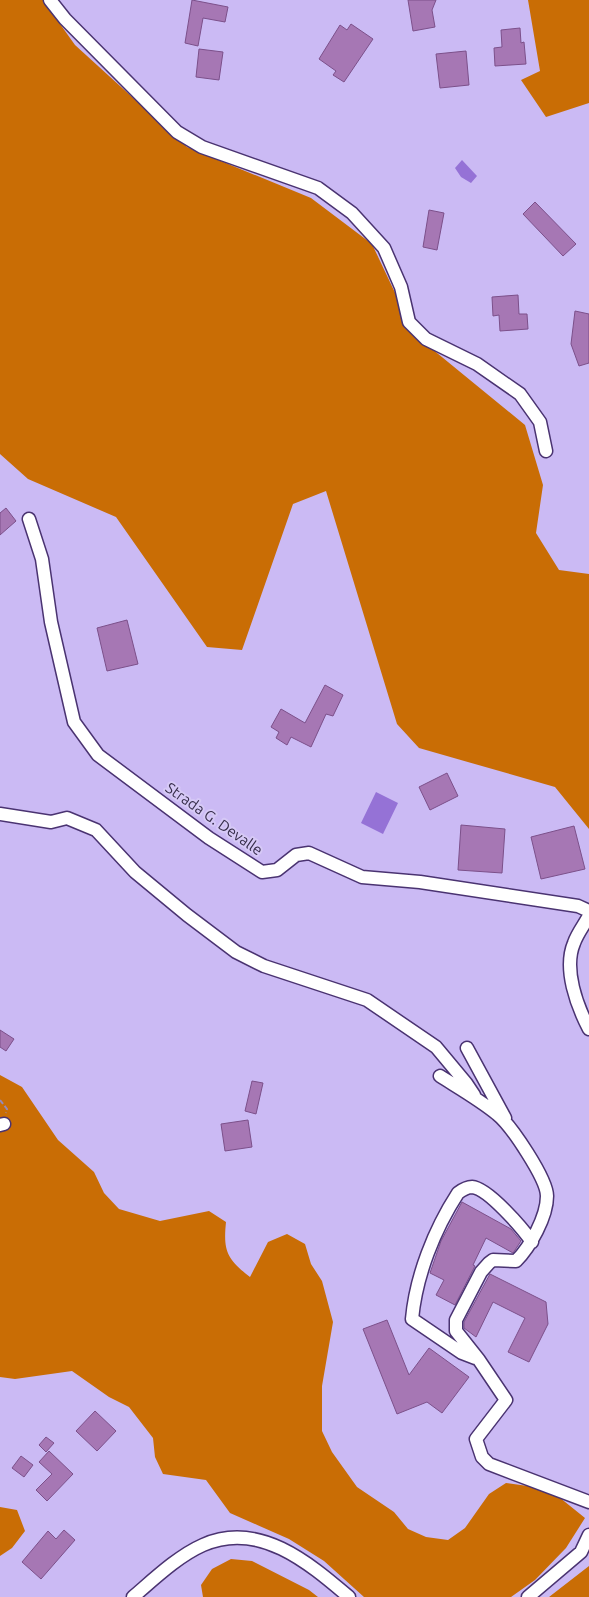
<svg xmlns="http://www.w3.org/2000/svg" width="589" height="1597" font-family="Ubuntu,sans-serif">
	<style>
		.forest { fill: #c96d05 }
		.water { fill: #9572d6 }
		.building { fill: #a677b4; stroke: #7c508a }
		.lines { fill: none; stroke-linecap: round; stroke-linejoin: round }
		.minor-casing { stroke: #4a3371; stroke-width: 15 }
		.path { stroke: #9789b9; stroke-width: 2; stroke-dasharray: 5 2.5; stroke-linecap: butt }
		.minor { stroke: #fff; stroke-width: 12 }
		.labels { text-anchor: middle; stroke-width: 4; stroke-linejoin: round; paint-order: stroke }
		.street-label { font-size: 15px; fill: #362d4a; stroke: #d6c9f6 }
	</style>
	<rect width="100%" height="100%" fill="#cbbaf4"/>
	<path class="forest" d="M0,0H43L75,45L187,147L311,198L372,244L415,335L525,425L543,485L536,533L559,570L589,574V829L555,787L419,748L397,724L326,491L293,504L242,650L207,647L116,517L28,479L0,454Z
		M528,0H589V103L546,117L521,80L540,71Z
		M0,1075L22,1087L58,1140L94,1172L104,1193L119,1209L160,1221L209,1211L226,1222C223,1251 227,1259 250,1277L268,1242L287,1234L305,1244L311,1264L322,1281L333,1322L322,1386V1431L332,1452L357,1487L394,1512L408,1529L426,1537L448,1540L465,1528L489,1494L506,1483L549,1489L585,1518L566,1548L535,1580L511,1597H364L324,1561L289,1539L230,1513L206,1480L163,1474L155,1457L153,1438L129,1407L109,1397L72,1371L15,1379L0,1377Z
		M0,1507L17,1510L25,1531L12,1548L0,1556Z
		M231,1559L252,1561L309,1590L318,1597H203L201,1585L212,1569Z
		M589,1566V1597H549Z"/>
	<path class="water" d="M462,160L477,176L471,183L461,177L455,168Z
		M376,792L398,803L383,834L361,823Z"/>
	<path class="building" d="M192,0L228,7L225,22L203,18L198,46L185,43Z
		M408,0H436L432,10L435,27L413,31Z
		M351,24L373,39L344,82L333,75L336,71L319,59L340,25L347,30Z
		M520,28L521,43L524,42L526,64L495,66L494,48L502,47L501,30Z
		M199,49L223,52L219,80L196,77Z
		M466,51L469,85L440,88L436,54Z
		M535,202L576,244L563,256L523,214Z
		M429,210L444,213L437,250L423,247Z
		M518,295L519,314H527L528,329L500,331L499,315L493,316L492,297Z
		M575,311L589,314V363L579,366L571,344Z
		M6,508L16,521L0,535V513Z
		M127,620L138,664L107,671L97,628Z
		M325,685L343,695L333,716L326,714L311,747L291,737L287,745L276,738L279,732L271,727L281,709L305,723Z
		M447,773L458,796L430,810L419,787Z
		M461,825L505,829L502,873L458,870Z
		M574,826L585,869L541,879L531,837Z
		M0,1030L14,1039L6,1051L0,1047Z
		M252,1081L263,1083L256,1114L245,1111Z
		M248,1120L252,1147L225,1151L221,1124Z
		M462,1202L511,1229L521,1241L513,1253L486,1238L473,1265L475,1266L455,1305L436,1295L444,1280L430,1273L441,1241Z
		M490,1274L546,1302L548,1324L529,1362L508,1352L525,1318L493,1302L476,1337L464,1328V1322Z
		M387,1320L409,1375L429,1348L469,1377L442,1413L427,1402L397,1414L363,1329Z
		M95,1411L116,1431L97,1451L76,1431Z
		M46,1437L54,1443L46,1452L39,1445Z
		M49,1451L73,1474L47,1501L36,1490L52,1474L39,1462Z
		M21,1456L33,1465L24,1477L12,1468Z
		M64,1530L75,1540L41,1579L22,1562L48,1531L56,1539Z"/>
	<g class="lines">
		<g class="minor-casing">
			<path id="minor" d="M50,0L65,19L177,132L202,147L318,188L352,213L384,248L401,287L409,322L426,339L477,364L520,394L540,422L546,451
				M29,519L42,559L51,622L74,722L98,755L209,838L262,872L277,870L296,855L309,853L362,877L420,882L578,906L589,911
				M0,814L51,822L67,818L96,830L135,872L187,915L236,952L264,966L367,1000L436,1047L466,1083L474,1095
				M589,916C584,925 577,934 574,943C563,969 577,1006 589,1029
				M467,1048L505,1118
				M440,1076C459,1088 480,1100 497,1114C511,1125 547,1179 547,1196C547,1217 530,1247 516,1261L493,1260L489,1263L481,1272L456,1320V1331L479,1360L506,1400L476,1439L482,1457L489,1464L589,1502
				M0,1125L4,1124
				M475,1358L462,1353L412,1319C416,1276 434,1230 458,1193C462,1190 466,1187 472,1187C488,1188 523,1229 532,1242
				M133,1597C154,1579 178,1556 203,1545C259,1520 309,1563 349,1597
				M528,1597L581,1552L589,1535"/>
		</g>
		<path class="path" d="M0,1100L7,1109L6,1113"/>
		<use href="#minor" class="minor"/>
	</g>
	<g class="labels">
		<g class="street-label">
			<text transform="translate(214 819) rotate(35)" y="5">Strada G. Devalle</text>
		</g>
	</g>
</svg>
